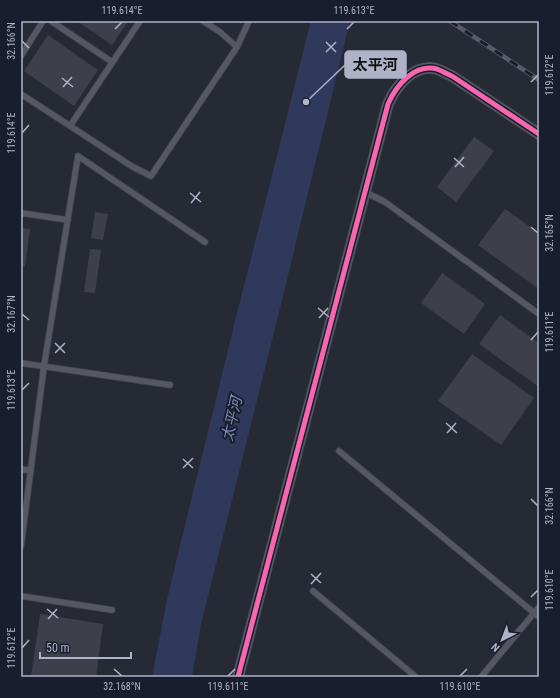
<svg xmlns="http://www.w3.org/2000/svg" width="560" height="698" font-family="'Roboto Condensed','Noto Sans SC',sans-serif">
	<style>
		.water { fill: #30395c }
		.building { fill: #3d404a }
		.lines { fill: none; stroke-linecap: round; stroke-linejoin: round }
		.lane-casing { stroke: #42454d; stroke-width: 7 }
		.street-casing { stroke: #42454d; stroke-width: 12 }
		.lane { stroke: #555862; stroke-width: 5.5 }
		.street { stroke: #555862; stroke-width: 11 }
		.rail-casing { stroke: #595c66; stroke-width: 4.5 }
		.rail { stroke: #191e2f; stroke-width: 3; stroke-dasharray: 9; stroke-linecap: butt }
		.cycleway-casing { stroke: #191e2f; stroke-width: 8 }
		.cycleway { stroke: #f766af; stroke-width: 5 }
		.ticks { fill: none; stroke: #aeb3c7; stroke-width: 1.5 }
		.labels { text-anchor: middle; stroke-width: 4; stroke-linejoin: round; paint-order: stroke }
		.water-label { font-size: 15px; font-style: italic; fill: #7c8ab5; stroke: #191e2f }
		.leader { fill: none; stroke: #aeb3c7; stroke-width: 1.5 }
		.callout-dot { fill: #aeb3c7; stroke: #191e2f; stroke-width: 1.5 }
		.callout { fill: #aeb3c7; stroke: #aeb3c7; stroke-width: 1.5 }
		.callout-label { font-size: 15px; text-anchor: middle; font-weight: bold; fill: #111 }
		.neatline { fill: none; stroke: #aeb3c7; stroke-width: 1.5 }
		.ticks-label { font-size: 10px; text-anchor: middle; fill: #aeb3c7 }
	</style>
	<rect width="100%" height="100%" fill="#262a34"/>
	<path class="water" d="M311,21H350L281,304L201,624L192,677H152L168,595L235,321Z"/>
	<path class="building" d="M77,21H128L112,45Z
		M48,35L98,70L74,106L24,71Z
		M474,137L494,151L456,202L437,187Z
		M505,209L539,233V289L478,245Z
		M95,212L108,214L103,240L91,238Z
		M21,228L30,229L25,267L21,266Z
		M90,249L101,250L95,293L84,292Z
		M442,273L485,304L464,334L421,303Z
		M500,315L539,343V387L479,344Z
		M472,354L534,398L501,445L438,401Z
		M40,614L103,624L96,677H31Z"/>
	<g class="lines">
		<g class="lane-casing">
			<path id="lane" d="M51,21L112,62
				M203,21L220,32L237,47
				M21,56L43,21
				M21,94L133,167L151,176L237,47L249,21
				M70,126L140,21
				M365,192L385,202L539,314
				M21,213L68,220
				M21,363L170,385
				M339,451L539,617
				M21,469L31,471
				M21,546L44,366L78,156L205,242
				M313,591L416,677
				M21,596L112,610
				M481,677L539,607"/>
		</g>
		<g class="street-casing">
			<path id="street" d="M238,677L388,104C396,86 414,63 437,69C442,71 447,74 452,76L539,134"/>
		</g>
		<use href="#lane" class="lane"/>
		<use href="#street" class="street"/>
		<g class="rail-casing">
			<path id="rail" d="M450,21L539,80"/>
		</g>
		<use href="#rail" class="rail"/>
		<g class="cycleway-casing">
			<path id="cycleway" d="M238,677L388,104C396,86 414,63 437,69C442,71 447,74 452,76L539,134"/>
		</g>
		<use href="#cycleway" class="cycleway"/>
	</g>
	<path class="ticks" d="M115,29L122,22M347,29L354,22M22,41L29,48M326,42L336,52M326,52L336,42M62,78L73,87M531,82L538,75M63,87L72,77M22,133L29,125M454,158L464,167M455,167L464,157M190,193L201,202M191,203L200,192M531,227L538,233M318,308L329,317M22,314L29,320M319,318L328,308M531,340L538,332M55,343L65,353M55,353L65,343M22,390L29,383M446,423L457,433M447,433L456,423M183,459L193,468M183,468L193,458M531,499L538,506M311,574L321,583M311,584L321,573M531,597L538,590M47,609L58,618M48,619L57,609M22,648L29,640M114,669L122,676M228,676L235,669M460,676L467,669"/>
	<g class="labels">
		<g class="water-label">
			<text transform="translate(232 419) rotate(-77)" y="5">太平河</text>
		</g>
	</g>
	<path class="leader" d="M306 102L345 65"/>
	<circle class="callout-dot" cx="306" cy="102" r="4"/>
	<rect class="callout" x="345" y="51" width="61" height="27" rx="4"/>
	<g class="callout-label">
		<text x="375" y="70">太平河</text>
	</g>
	<rect width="560" height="698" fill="none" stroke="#191e2f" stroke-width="44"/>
	<g transform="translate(502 640) rotate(222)" stroke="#191e2f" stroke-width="3" paint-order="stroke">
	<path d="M0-3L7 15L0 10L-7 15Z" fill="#aeb3c7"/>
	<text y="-6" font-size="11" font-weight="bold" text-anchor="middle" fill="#aeb3c7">N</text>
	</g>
	<path d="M40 652v6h91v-6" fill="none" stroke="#aeb3c7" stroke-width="2"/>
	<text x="46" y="652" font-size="12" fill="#aeb3c7" stroke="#191e2f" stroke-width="3" paint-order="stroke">50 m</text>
	<rect x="22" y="22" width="516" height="654" class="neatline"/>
	<g class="ticks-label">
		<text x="122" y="14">119.614°E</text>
		<text x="354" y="14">119.613°E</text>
		<text transform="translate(11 41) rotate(-90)" y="4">32.166°N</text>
		<text transform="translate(549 75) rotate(-90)" y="4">119.612°E</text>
		<text transform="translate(11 133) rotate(-90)" y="4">119.614°E</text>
		<text transform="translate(549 233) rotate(-90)" y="4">32.165°N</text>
		<text transform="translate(11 314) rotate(-90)" y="4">32.167°N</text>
		<text transform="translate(549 332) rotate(-90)" y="4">119.611°E</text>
		<text transform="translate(11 390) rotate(-90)" y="4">119.613°E</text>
		<text transform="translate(549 506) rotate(-90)" y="4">32.166°N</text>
		<text transform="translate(549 590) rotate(-90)" y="4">119.610°E</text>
		<text transform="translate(11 648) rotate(-90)" y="4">119.612°E</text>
		<text x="122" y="690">32.168°N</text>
		<text x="228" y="690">119.611°E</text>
		<text x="460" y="690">119.610°E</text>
	</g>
</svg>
